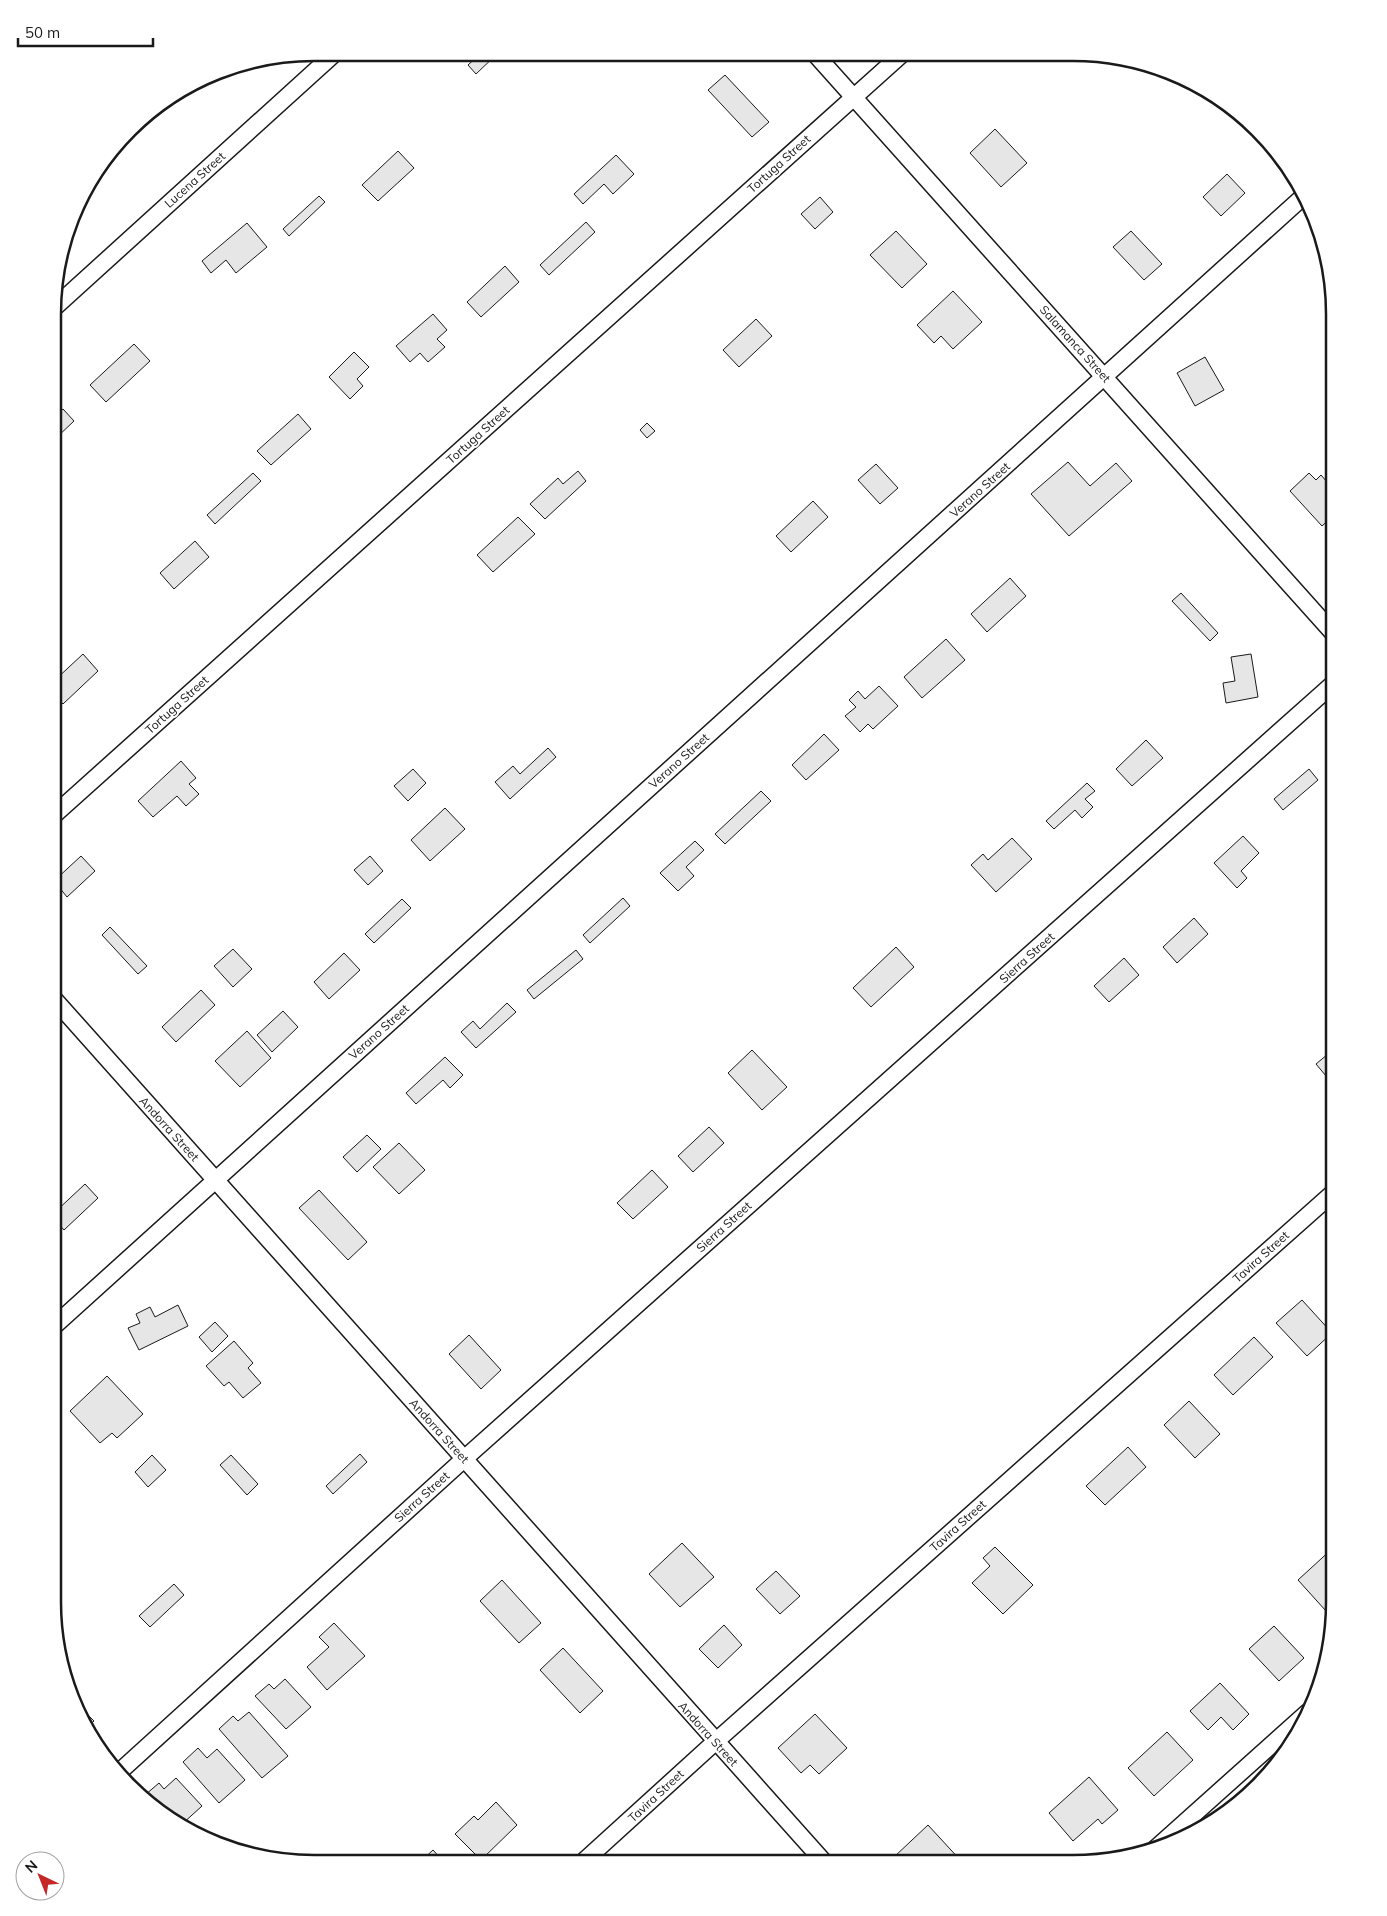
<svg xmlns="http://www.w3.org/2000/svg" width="1387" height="1916" font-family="Mulish,sans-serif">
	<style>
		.building { fill: #e6e6e6; stroke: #1a1a1a }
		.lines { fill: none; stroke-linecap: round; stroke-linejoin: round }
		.minor-casing { stroke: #1a1a1a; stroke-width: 19 }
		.minor { stroke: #fff; stroke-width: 16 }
		.labels { text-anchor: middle; stroke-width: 4; stroke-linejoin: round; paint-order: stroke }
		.street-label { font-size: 12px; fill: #1a1a1a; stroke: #fff }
		.rim { fill: none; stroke: #1a1a1a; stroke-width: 2.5 }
	</style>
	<rect width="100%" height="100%" fill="#fff"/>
	<path class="building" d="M481,53H498L476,74L468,65Z
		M725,75L769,122L752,137L708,90Z
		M995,129L1027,163L1001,187L970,153Z
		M129,133L132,137L124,145L122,142Z
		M398,151L414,168L378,201L362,185Z
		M616,155L634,174L613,194L604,184L583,204L574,194Z
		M1227,174L1245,193L1221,216L1203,197Z
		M319,196L325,202L289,236L283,229Z
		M820,197L833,212L815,229L801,214Z
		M586,222L595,232L549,275L540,265Z
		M247,223L267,247L236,273L226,260L211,273L202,261Z
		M896,231L927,264L902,288L870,255Z
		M1131,231L1162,264L1144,280L1113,247Z
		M505,266L519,282L481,317L467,302Z
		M953,291L982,322L953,349L941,336L934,343L917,325Z
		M433,314L447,330L437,339L445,347L428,362L420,353L410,362L396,346Z
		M756,319L772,336L739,367L723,350Z
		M134,344L150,361L106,402L90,385Z
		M354,352L369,367L357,379L363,386L350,399L329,377Z
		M1205,357L1224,390L1195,406L1177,373Z
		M63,409L74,421L55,439V416Z
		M298,414L311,429L271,465L257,451Z
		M647,423L655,431L647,438L640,430Z
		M1068,462L1090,486L1116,463L1132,481L1069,536L1031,494Z
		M876,464L898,488L880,504L858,480Z
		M578,471L586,481L545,519L530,504L558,478L563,484Z
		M253,473L261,481L215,524L207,515Z
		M1309,473L1316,480L1321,475L1334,490V515L1322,526L1290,491Z
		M813,501L828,517L791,552L776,536Z
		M518,517L535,534L493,572L477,555Z
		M195,541L209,557L174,589L160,573Z
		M1010,578L1026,596L987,632L971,614Z
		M1181,593L1218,633L1210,641L1172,601Z
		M946,639L965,660L922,698L904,677Z
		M83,654L98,671L63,704L54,694V681Z
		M1251,654L1258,697L1226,703L1223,683L1235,681L1231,657Z
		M879,686L898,706L873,729L868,724L860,732L845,716L856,707L849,700L858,691L865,699Z
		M824,734L839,750L806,780L792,765Z
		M1146,740L1163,758L1132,786L1116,769Z
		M548,748L556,757L510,799L495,782L513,766L520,774Z
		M181,761L196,778L189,784L199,794L186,806L177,796L153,817L138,801Z
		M413,769L426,783L408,801L394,786Z
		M1309,769L1318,780L1283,810L1274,799Z
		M1087,783L1095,791L1085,799L1093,807L1082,818L1075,810L1054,829L1046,821Z
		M761,791L771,801L725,844L715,834Z
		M445,808L465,829L430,861L411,840Z
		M1243,836L1259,853L1241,871L1247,878L1237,888L1214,863Z
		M1012,838L1032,859L996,892L971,865L983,854L988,860Z
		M695,841L704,850L686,867L694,876L678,891L660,873Z
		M81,856L95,871L67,897L54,881Z
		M370,856L383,871L368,885L354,870Z
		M623,898L630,906L590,943L583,935Z
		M402,899L411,908L374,943L365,934Z
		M1194,918L1208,934L1177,963L1163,947Z
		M110,927L147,966L138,974L102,935Z
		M896,947L914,967L871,1007L853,988Z
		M233,949L252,969L233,987L214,966Z
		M576,950L583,959L534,999L527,990Z
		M344,953L360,970L329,999L314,982Z
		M1124,958L1139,975L1109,1002L1094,986Z
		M201,990L215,1005L176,1042L162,1027Z
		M507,1003L516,1012L476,1048L461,1032L473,1021L480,1029Z
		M283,1011L298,1027L272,1052L257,1035Z
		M247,1031L271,1058L240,1087L215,1061Z
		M1334,1049V1079L1331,1082L1316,1064Z
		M752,1050L787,1087L762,1110L728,1073Z
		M445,1057L463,1075L450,1088L443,1080L416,1104L406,1093Z
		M709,1127L724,1143L693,1172L678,1156Z
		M367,1135L381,1149L357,1172L343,1157Z
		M399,1143L425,1170L399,1194L373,1167Z
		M652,1170L668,1187L633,1219L617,1203Z
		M85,1184L98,1198L64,1230L53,1218V1214Z
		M319,1190L367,1242L348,1260L299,1208Z
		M1334,1245V1260L1326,1252Z
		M1302,1300L1332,1333L1307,1356L1276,1323Z
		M178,1305L188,1326L139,1350L128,1328L140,1323L136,1314L150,1307L155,1317Z
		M215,1322L228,1336L212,1352L199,1337Z
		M469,1335L501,1370L481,1389L449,1354Z
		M1254,1337L1273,1357L1233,1395L1214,1375Z
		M234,1341L253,1363L248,1368L261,1383L243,1398L229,1382L224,1386L206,1366Z
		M107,1376L143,1414L117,1438L112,1433L100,1443L70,1411Z
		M1189,1401L1220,1434L1195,1458L1164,1425Z
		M1128,1447L1146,1467L1105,1505L1086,1486Z
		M360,1454L367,1462L333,1494L326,1486Z
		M152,1455L166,1470L148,1487L135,1472Z
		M231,1455L258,1484L247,1495L220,1465Z
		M682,1543L714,1577L680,1607L649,1574Z
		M995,1547L1033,1585L1003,1614L972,1583L990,1566L983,1558Z
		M1334,1547V1604L1326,1611L1298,1580Z
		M776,1571L800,1596L780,1614L756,1589Z
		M502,1580L541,1623L519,1643L480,1601Z
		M174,1584L184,1595L150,1627L139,1616Z
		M334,1623L365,1656L327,1690L307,1667L329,1647L319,1637Z
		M724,1625L742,1645L718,1668L699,1649Z
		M1274,1626L1304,1658L1279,1681L1249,1649Z
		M563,1648L603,1691L580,1713L540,1670Z
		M285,1679L311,1707L286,1729L255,1696L269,1684L274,1689Z
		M1220,1683L1249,1714L1233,1730L1221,1717L1208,1730L1190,1711Z
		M72,1699L94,1721L86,1728L79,1717Z
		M249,1712L288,1756L262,1778L219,1729L233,1716L238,1721Z
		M815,1714L847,1748L819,1774L810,1765L801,1773L778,1748Z
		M1167,1732L1193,1760L1154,1796L1128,1768Z
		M198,1748L207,1758L217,1749L245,1780L219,1803L183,1762Z
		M1089,1777L1118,1810L1102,1824L1098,1819L1073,1841L1049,1813Z
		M176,1778L202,1806L181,1825L169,1819L145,1795L159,1783L164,1789Z
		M496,1802L517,1825L481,1860L455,1834L474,1816L478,1820Z
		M928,1825L962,1862L960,1863H899L894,1857Z
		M433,1850L444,1862H420Z"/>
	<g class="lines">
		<g class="minor-casing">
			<path id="minor" d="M815,54L1334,634
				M55,307L335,53
				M54,815L902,54
				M54,999L825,1863
				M53,1327L1305,195
				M117,1774L464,1459L1334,683
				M1155,1849L1308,1712
				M583,1862L715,1742L1334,1192"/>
		</g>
		<use href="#minor" class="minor"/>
	</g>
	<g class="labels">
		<g class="street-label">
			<text transform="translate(779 164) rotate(-42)" y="4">Tortuga Street</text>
			<text transform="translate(195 180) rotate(-42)" y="4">Lucena Street</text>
			<text transform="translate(1075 344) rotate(48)" y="4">Salamanca Street</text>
			<text transform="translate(478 435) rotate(-42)" y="4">Tortuga Street</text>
			<text transform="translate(980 490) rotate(-42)" y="4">Verano Street</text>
			<text transform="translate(177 705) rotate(-42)" y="4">Tortuga Street</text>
			<text transform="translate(679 761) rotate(-42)" y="4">Verano Street</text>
			<text transform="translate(1027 958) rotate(-42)" y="4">Sierra Street</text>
			<text transform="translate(379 1032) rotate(-42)" y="4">Verano Street</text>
			<text transform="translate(169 1129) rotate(48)" y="4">Andorra Street</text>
			<text transform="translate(724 1227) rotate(-42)" y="4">Sierra Street</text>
			<text transform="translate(1261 1257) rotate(-42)" y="4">Tavira Street</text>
			<text transform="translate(439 1431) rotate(48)" y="4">Andorra Street</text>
			<text transform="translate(422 1497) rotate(-42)" y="4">Sierra Street</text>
			<text transform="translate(958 1526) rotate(-42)" y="4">Tavira Street</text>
			<text transform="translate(708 1734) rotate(48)" y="4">Andorra Street</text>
			<text transform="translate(656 1796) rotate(-43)" y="4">Tavira Street</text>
		</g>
	</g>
	<path d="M0 0H1387V1916H0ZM314 61H1073A253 253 0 0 1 1326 314V1602A253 253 0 0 1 1073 1855H314A253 253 0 0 1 61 1602V314A253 253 0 0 1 314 61Z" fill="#fff" fill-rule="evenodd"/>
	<path class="rim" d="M314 61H1073A253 253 0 0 1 1326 314V1602A253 253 0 0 1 1073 1855H314A253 253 0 0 1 61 1602V314A253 253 0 0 1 314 61Z"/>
	<g transform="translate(40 1876) rotate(317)"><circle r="24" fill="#ffffff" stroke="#a3a3a3"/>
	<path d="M0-4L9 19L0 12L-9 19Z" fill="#c62828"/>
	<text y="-8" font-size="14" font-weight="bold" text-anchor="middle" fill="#1a1a1a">N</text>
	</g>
	<path d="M18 38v8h135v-8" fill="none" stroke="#1a1a1a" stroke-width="2.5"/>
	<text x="25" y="38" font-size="15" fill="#1a1a1a" stroke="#ffffff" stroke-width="4" paint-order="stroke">50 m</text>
</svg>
